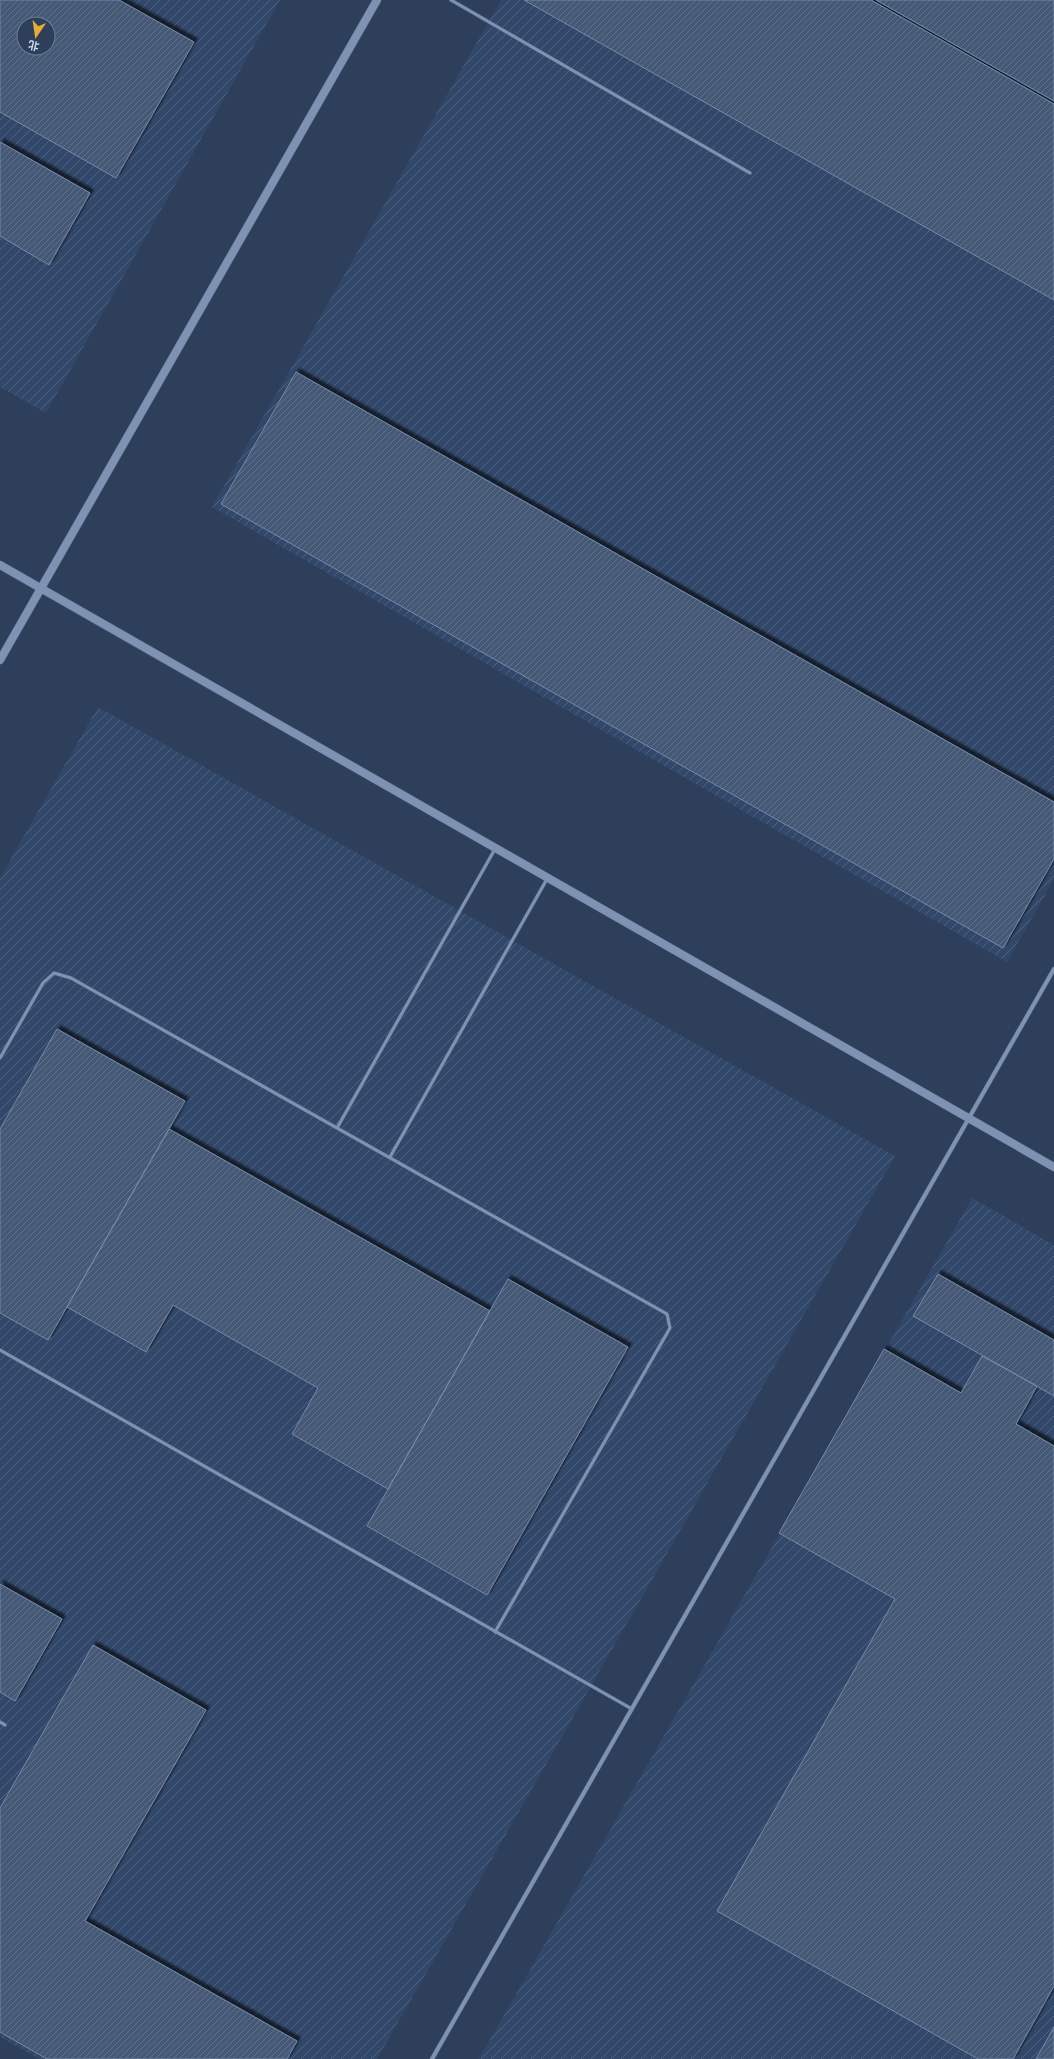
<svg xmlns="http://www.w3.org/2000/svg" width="1054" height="2059" font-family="Manrope,'Noto Sans SC',sans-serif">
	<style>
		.industrial { fill: url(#industrial-furrows); fill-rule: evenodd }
		.building { fill: url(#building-hatch); stroke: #758aaa; fill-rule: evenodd; filter: url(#shadow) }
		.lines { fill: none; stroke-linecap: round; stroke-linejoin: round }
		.lane-casing { stroke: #4c5d74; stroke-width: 4 }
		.street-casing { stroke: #4c5d74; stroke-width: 5 }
		.secondary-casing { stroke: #4c5d74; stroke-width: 9 }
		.lane { stroke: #7e93b3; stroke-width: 3 }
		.street { stroke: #7e93b3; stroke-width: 4 }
		.secondary { stroke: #7e93b3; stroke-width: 8 }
	</style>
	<defs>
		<pattern id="industrial-furrows" width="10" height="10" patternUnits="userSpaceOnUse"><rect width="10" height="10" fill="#32486a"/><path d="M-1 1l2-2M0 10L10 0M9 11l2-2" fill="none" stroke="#4f6280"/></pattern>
		<pattern id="building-hatch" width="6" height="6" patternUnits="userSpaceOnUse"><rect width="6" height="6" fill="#455876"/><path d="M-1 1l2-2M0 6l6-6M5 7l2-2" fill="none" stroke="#5f6f8a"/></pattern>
		<filter id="shadow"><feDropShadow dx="3.5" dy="-3.5" stdDeviation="1" flood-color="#0009"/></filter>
	</defs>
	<rect width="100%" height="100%" fill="#2d3f5b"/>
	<path class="industrial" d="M0,0H280L46,413L0,387ZM24,24H48V48H24Z
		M501,0H1054V879L1007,962L212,507Z
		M98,707L895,1156L377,2059H39L0,2037V878Z
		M972,1198L1054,1245V2059H479Z"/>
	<path class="building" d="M0,0H119L194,42L116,178L0,112ZM24,24H48V48H24Z
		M524,0H871L1054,104V300Z
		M876,0H1054V101Z
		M0,142L90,193L49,265L0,236Z
		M296,372L1054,802V859L1003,948L221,504Z
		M57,1029L185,1101L48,1340L0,1313V1129Z
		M169,1129L490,1311L388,1489L292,1434L318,1388L173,1305L146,1352L67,1307Z
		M938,1274L1054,1340V1396L913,1316Z
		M508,1279L628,1347L487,1595L367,1526Z
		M884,1349L961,1393L982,1356L1037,1386L1016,1424L1054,1446V1986L1013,2059H978L717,1911L895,1599L779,1533Z
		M0,1584L62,1619L15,1701L0,1692Z
		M93,1645L206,1710L85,1921L297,2041L287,2059H47L0,2032V1808Z
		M1054,2027V2059H1036Z"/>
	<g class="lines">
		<g class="lane-casing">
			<path id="lane" d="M451,0L750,173
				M0,1058L43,983L54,973L71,978L667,1314L670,1328L495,1632
				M337,1128L495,849
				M390,1157L547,879
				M0,1350L632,1709
				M0,1722L5,1725"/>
		</g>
		<g class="street-casing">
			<path id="street" d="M432,2059L1054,969"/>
		</g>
		<g class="secondary-casing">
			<path id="secondary" d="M0,565L1054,1167
				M0,660L377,0"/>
		</g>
		<use href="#lane" class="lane"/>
		<use href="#street" class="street"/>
		<use href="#secondary" class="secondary"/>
	</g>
	<g transform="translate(36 36) rotate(193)"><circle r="19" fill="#2d3f5b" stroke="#6e7e95"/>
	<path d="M0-3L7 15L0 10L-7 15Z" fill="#e9ab38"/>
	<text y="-6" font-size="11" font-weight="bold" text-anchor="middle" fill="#d0dced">北</text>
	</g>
</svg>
